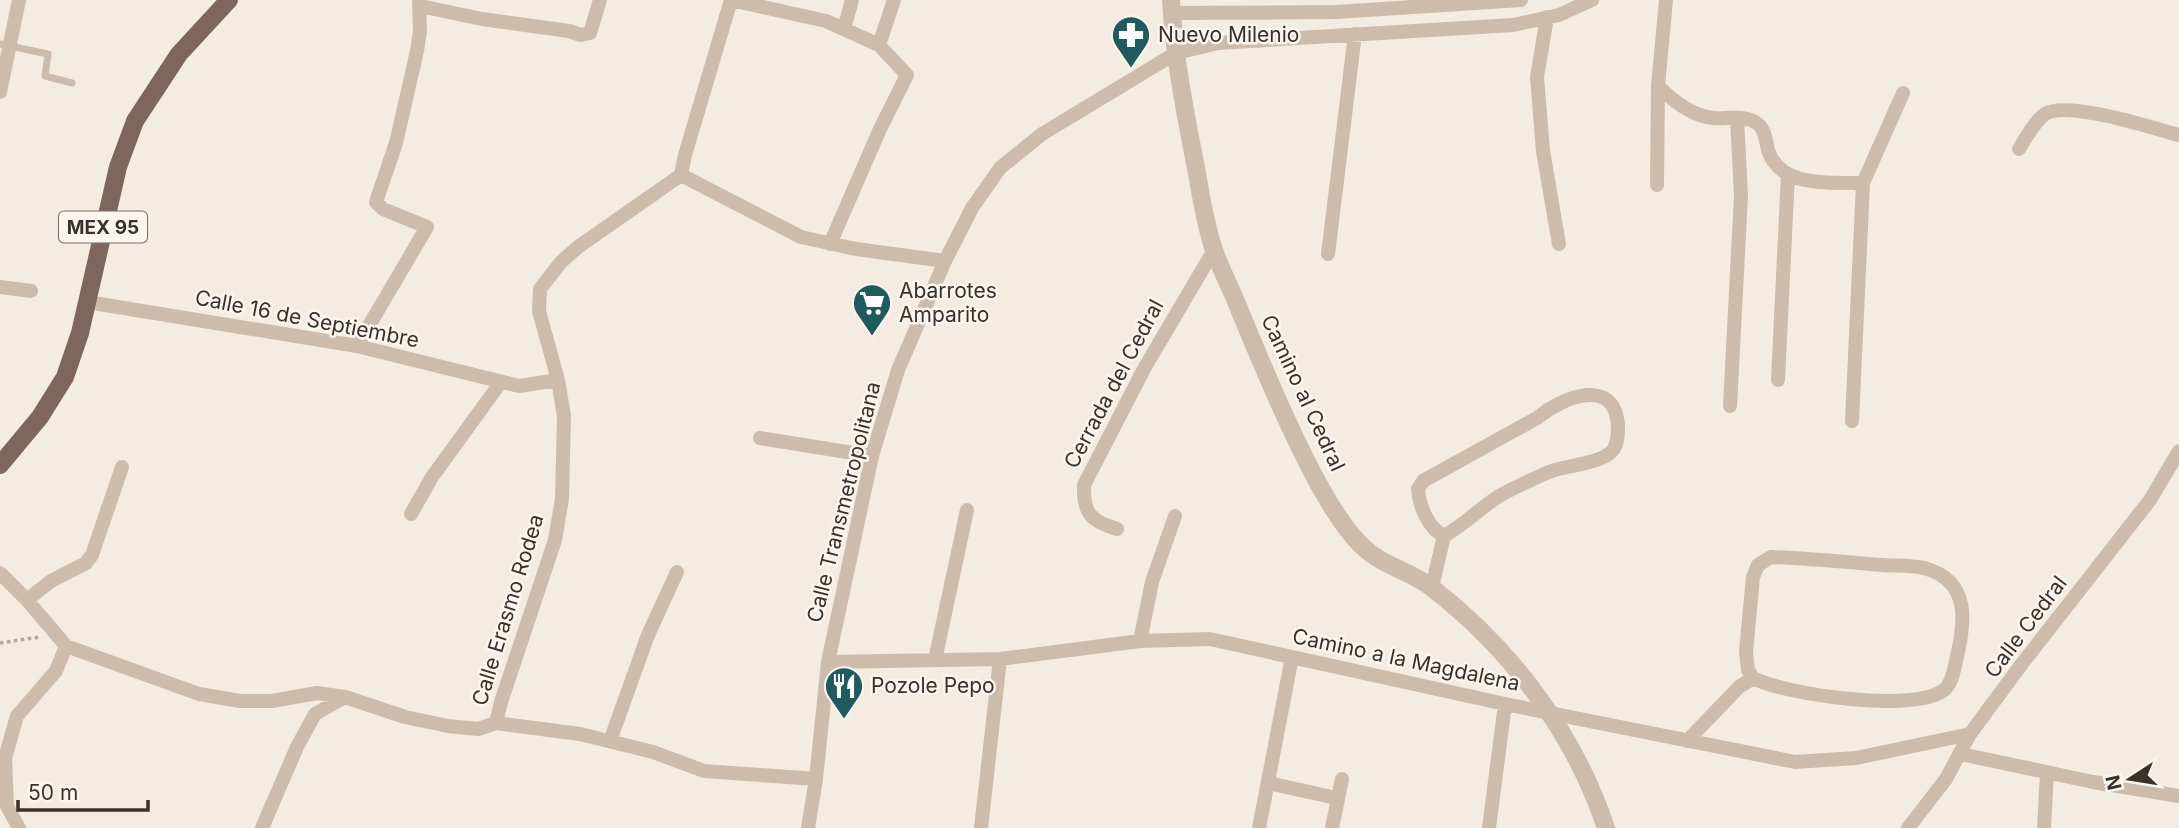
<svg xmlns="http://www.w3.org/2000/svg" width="2179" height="828" font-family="Inter,sans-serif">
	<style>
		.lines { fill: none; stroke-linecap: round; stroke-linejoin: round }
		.path { stroke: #b9a596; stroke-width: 3.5; stroke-dasharray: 3.5 3.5; stroke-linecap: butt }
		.service { stroke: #cdbbac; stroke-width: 7 }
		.minor { stroke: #cdbbac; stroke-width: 14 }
		.tertiary { stroke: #cdbbac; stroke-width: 18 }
		.primary { stroke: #7d675c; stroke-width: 18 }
		.labels { text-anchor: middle; stroke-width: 5; stroke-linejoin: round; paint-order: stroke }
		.shield { fill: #fbf5ee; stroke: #756b66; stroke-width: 2 }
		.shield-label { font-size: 19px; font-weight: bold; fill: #3b302b }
		.poi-label { font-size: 21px; fill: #3b302b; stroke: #fbf5ee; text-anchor: start }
		.street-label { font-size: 21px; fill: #3b302b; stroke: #fbf5ee }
	</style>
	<rect width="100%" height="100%" fill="#f4ebe1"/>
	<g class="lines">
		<path class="path" d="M0,643L39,637"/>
		<path class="service" d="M0,44L48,54L45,76L72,83"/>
		<path class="minor" d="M731,0L826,21L879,45L907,75L880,129L830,244
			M1666,0L1658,86C1672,100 1692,116 1713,118C1726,119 1743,115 1755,122C1765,127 1766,141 1768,150C1780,189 1833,182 1863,183L1903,93
			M420,6L482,19L569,31L581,35L590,33L600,0
			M1172,13L1336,12L1521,0
			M1547,17L1537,77L1543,151L1559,244
			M844,29L852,0
			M879,45L894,0
			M0,92L19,0
			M2019,149C2026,138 2034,122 2045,114C2067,100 2152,128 2179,135
			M681,175L801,237L856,249L945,261
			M1657,185L1658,86
			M1328,254L1355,34
			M0,287L31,291
			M87,302L357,346L519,386L558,380
			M357,346L427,227L383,209L376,202L396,143L417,51L420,31L419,0
			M1778,380L1788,174
			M1730,406L1741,196L1737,118
			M1852,421L1863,183
			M760,438L872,456
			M411,514L432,477L501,382
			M1117,529C1091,521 1083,514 1084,485L1145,367L1214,250
			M0,573L27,600L66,646L199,694L240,701H272L317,693L345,697L405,717L448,726L478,729L496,723L580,734L653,752L704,771L816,779
			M1432,587L1444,536C1464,525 1478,510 1496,498C1510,489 1533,479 1549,472C1566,465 1602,464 1613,450C1618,443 1618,434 1618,425C1614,375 1561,398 1537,418L1423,481L1418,489C1419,506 1429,529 1444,536
			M27,600L51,581L86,563L92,555L122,467
			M1140,641L1152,582L1175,516
			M935,660L967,510
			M828,662L1000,659L1140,641L1210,639L1505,704L1795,762L1856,758L1970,734
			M496,723L501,702L555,540L562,499L564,416L558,380L539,311L540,289L561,262L578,247L681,175L685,155L731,0
			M610,741L648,635L677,572
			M1687,741L1739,687L1753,678C1786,695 1915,713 1944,690C1952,684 1954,670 1956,661C1965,624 1972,581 1924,568C1911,565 1895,566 1882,565C1845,562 1808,558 1771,557L1758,565L1753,577L1746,652L1748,670L1753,678
			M1961,754L2093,782L2179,796
			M1269,783L1336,798
			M19,828L7,806L5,758L17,716L56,671L66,646
			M262,828L297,747L315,714L345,697
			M808,828L816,779L828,662L872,456L898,370L945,261L972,208L1000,168L1042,134L1176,53L1218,43L1513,25L1559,15L1592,0
			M981,828L1000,659
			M1259,828L1292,657
			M1332,828L1342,779
			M1489,828L1505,704
			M1908,828L1946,779L1970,734L2021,665L2150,500L2179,451
			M2044,828L2047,772"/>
		<path class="tertiary" d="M1171,0C1174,56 1185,112 1196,168C1201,195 1205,224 1214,250C1220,267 1228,283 1235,299C1251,338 1267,377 1285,416C1303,455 1333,519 1363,547C1383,566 1410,571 1431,587C1511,649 1574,732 1606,828"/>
		<path class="primary" d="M0,465L40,417L65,377L80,333L118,167L135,121L179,54L229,0"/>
	</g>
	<defs>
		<g id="pharmacy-pin" transform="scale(2.0125)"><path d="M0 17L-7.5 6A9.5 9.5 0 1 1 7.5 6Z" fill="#1f5a5e" stroke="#fbf5ee"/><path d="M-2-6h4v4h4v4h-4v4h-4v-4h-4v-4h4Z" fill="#fff"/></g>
		<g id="supermarket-pin" transform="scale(2.0125)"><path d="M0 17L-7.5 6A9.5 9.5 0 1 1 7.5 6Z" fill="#1f5a5e" stroke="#fbf5ee"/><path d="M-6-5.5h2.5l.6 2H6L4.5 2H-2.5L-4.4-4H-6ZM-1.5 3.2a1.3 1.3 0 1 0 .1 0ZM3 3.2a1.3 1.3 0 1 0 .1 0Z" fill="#fff"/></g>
		<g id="restaurant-pin" transform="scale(2.0125)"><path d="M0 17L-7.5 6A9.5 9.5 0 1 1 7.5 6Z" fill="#1f5a5e" stroke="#fbf5ee"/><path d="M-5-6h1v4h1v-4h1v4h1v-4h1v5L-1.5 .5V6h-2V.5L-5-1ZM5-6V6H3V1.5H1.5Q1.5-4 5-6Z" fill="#fff"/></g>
	</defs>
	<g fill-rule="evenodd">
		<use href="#pharmacy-pin" x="1131" y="35"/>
		<use href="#supermarket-pin" x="872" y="303"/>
		<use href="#restaurant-pin" x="844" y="686"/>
	</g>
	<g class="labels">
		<rect class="shield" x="59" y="211.5" width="88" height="31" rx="5"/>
		<g class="shield-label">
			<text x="103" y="234">MEX 95</text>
		</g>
		<g class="poi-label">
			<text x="1158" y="42">Nuevo Milenio</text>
			<text x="899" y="298">Abarrotes<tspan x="899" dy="24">Amparito</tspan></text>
			<text x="871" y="693">Pozole Pepo</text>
		</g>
		<g class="street-label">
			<text transform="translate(307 319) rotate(11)" y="7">Calle 16 de Septiembre</text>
			<text transform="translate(1114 384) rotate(-62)" y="7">Cerrada del Cedral</text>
			<text transform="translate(1303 393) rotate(65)" y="7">Camino al Cedral</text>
			<text transform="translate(844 502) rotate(-76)" y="7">Calle Transmetropolitana</text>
			<text transform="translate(508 610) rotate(-73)" y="7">Calle Erasmo Rodea</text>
			<text transform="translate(2026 627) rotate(-53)" y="7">Calle Cedral</text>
			<text transform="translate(1406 660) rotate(12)" y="7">Camino a la Magdalena</text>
		</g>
	</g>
	<g transform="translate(2130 779) rotate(258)" stroke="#fbf5ee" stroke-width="5" paint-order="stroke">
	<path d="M0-5L12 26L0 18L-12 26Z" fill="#3b302b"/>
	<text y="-10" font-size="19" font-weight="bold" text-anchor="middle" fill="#3b302b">N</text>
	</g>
	<path d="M18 800v10h130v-10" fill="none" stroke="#3b302b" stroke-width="3.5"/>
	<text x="28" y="800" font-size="21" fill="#3b302b" stroke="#fbf5ee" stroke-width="5" paint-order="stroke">50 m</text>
</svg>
